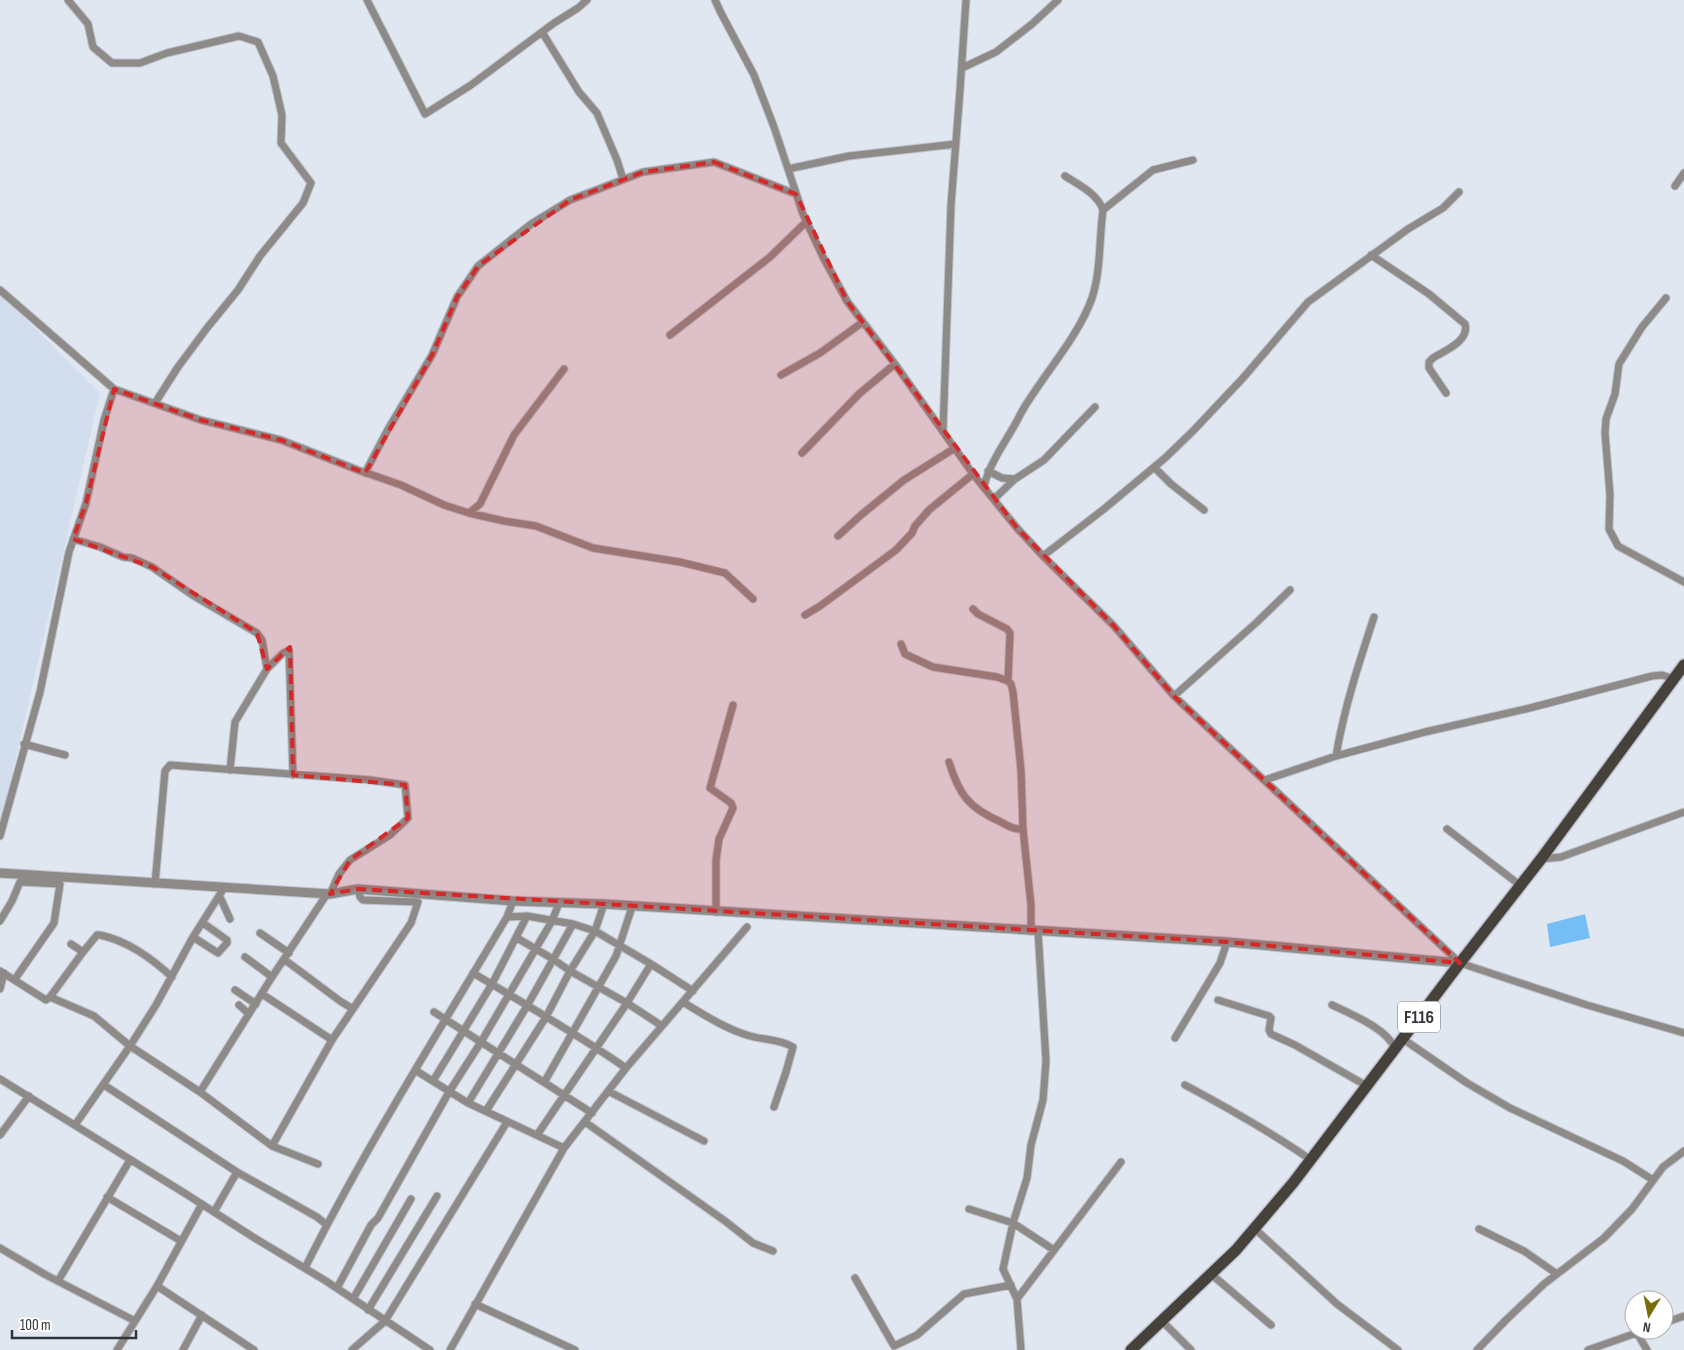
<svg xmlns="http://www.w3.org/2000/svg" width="1684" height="1350" font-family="'Sofia Sans Condensed',sans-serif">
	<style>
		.built { fill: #d2dded }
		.water { fill: #74bdf5 }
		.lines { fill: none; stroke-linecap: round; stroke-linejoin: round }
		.minor-casing { stroke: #bdc3cc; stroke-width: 9 }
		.tertiary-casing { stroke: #bdc3cc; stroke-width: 11 }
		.primary-casing { stroke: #bdc3cc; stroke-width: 14 }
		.minor { stroke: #8e8a87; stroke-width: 7 }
		.tertiary { stroke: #8e8a87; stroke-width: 9 }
		.primary { stroke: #47413b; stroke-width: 11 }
		.marked { fill: #d62828; fill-opacity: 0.2; stroke: #d62828; stroke-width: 4; stroke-dasharray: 10 6; stroke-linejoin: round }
		.labels { text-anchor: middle; stroke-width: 4.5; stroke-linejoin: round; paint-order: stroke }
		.shield { fill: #fff; stroke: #6f7174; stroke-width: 1 }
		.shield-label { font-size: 18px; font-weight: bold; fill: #313438 }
	</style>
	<rect width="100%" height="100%" fill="#e0e7f1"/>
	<path class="built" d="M0,294L100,393L0,826Z"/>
	<path class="water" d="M1585,914L1590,938L1550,947L1547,924Z"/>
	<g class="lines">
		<g class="minor-casing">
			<path id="minor" d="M68,0L88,24L93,47L112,63H140L167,53L239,36L258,42L273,76L282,115L281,143L311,183L303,203L260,256L238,290L207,328L178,367L155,403
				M367,0L425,114L471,85L554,23L578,8L587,0
				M715,0L721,13L754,75L774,127L803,214L823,257L847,301L895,364L973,474L1017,528L1043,556L1114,626L1174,696L1460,963L1587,1005L1684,1033
				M542,32L579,92L597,113L617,160L623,179
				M962,68L996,52L1032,24L1058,0
				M788,169L849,156L956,144
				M1675,186L1684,173
				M1103,210L1153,170L1193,160
				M1371,255L1429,294L1465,324C1470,341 1444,351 1433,358L1429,362V368L1446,393
				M0,290L114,389L201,420L281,440L358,470L401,485L444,505L469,513L480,504L514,435L564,369
				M1666,298L1642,327L1619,364L1615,394L1606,419L1605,433L1610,495L1609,529L1618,546L1684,582
				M670,335L770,257L806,222
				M781,375L820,353L863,322
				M943,431L951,205L960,90L966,0
				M802,453L860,393L895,364
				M1154,467L1171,484L1204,510
				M988,471L1002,478L1015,479
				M365,473L387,431L432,355L457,297L478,266L531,224L570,200L643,172L714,162L796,194
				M984,486C991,459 1009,438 1021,413C1042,376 1078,338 1092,298C1101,271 1099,239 1103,210C1098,194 1079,185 1065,176
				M994,499L1015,479L1044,460L1095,407
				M469,513L504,521L536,526L593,548L680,562L725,573L753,599
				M838,536L861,515L904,480L955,448
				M73,539L100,547L123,557L132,558L152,567L194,596L257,633L262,640L267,669
				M1043,556L1104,509L1165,458L1193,431L1243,378L1308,302L1408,229L1443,208L1459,192
				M973,609L978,614L1007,629L1010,633L1008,681L1011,684L1013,692L1021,770L1023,829L1031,905V931
				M805,615L820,606L896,550L912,533L915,526L929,510L973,474
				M901,644L905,654L933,667L997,677L1008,681
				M1174,696L1257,622L1290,590
				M24,744L65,755
				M1336,756C1344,708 1359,663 1374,617
				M949,762C959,795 969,808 1001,822C1008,826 1015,830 1023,829
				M230,770L235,722L267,669L282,654L289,650L293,775
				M1265,780L1336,756L1425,732L1526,709L1652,676L1662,675L1675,679
				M1447,829L1521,886
				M0,836L40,692L69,552L86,503L104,420L114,389
				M1541,859L1561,857L1684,812
				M155,884L165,771L170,765L370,780L405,785L408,818L390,835L350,860L339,874L330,894
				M220,897L230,919
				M716,912V860L719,839L733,808L731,803L710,788L733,705
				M507,917L527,916L573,924L595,931L651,964L693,991
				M0,921L12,901L20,882L60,884L54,923L15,979
				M260,933L289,953
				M193,937L218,953L227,943V940L203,923
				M517,938L553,959L570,971L627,1003L662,1026
				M71,944L83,952
				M245,957L272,977
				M285,960L340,1001L353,1009
				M0,971L46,1000L50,997L83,952L97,935H100C128,941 151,958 172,977
				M473,973C525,1004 577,1034 626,1068
				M0,989L4,973
				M235,990L256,1004
				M262,994L332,1040
				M50,997L94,1016L130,1046L200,1092L272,1146L318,1164
				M1218,1000L1269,1016L1271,1018L1269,1030L1271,1034L1295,1045L1367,1086
				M683,1002C704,1015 726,1029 750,1036C764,1040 780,1039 793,1047L786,1072L774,1107
				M239,1005L249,1014
				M1332,1005C1351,1014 1388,1029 1395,1049
				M434,1012L592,1113
				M1175,1038L1220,963L1227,942
				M1403,1039L1467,1083L1510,1108L1623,1161L1653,1180
				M415,1070L468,1103L564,1148
				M0,1079L186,1194L253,1237L326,1281L430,1350
				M433,1081L492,984L527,916
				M545,1081L616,956L632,907
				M104,1085L237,1172L317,1217L327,1225
				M1185,1085C1228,1108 1271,1132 1311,1160
				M608,1091L704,1141
				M200,1092L272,977L327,894
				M468,1103L527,1006L573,924
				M486,1111L546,1017L570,971L595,931L604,904
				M585,1122L725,1221L753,1243L773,1251
				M75,1125L130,1046L156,1005L193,937L224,888
				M0,1135L29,1096
				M537,1135L627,1003L651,964
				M272,1146L332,1040L411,923L418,902L363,900L360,897L358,889
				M107,1197L181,1241
				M969,1209L1013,1223L1054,1250
				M214,1212L237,1172
				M1254,1228L1337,1304L1398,1350
				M1479,1229L1524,1251L1557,1274
				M0,1248L46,1275L135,1321
				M305,1268C365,1148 438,1033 507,917L513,901
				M1211,1274L1271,1325
				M855,1278L894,1346L917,1335L964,1294L1011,1285
				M58,1281L130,1160
				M157,1286L254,1350
				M337,1288L371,1225L378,1218L449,1092L481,1042L552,921L559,903
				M353,1299L411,1199
				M1017,1299L1121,1162
				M475,1304L575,1350
				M368,1310L437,1196
				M1162,1321L1191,1350
				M1664,1323L1684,1316
				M1637,1333L1647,1350
				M117,1350L157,1286L202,1204
				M183,1350L202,1315
				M352,1350L385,1321L507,1122
				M450,1350L564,1148L626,1068L747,927
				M1021,1350L1017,1299L1003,1269L1013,1223L1027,1178L1031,1145L1043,1100L1046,1061L1038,931
				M1477,1350L1506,1320L1544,1284L1604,1238L1632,1209L1663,1167L1684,1151
				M1588,1350L1645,1330"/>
		</g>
		<g class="tertiary-casing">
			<path id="tertiary" d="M0,873L330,894L358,889L513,901L604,904L1227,942L1460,963"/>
		</g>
		<g class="primary-casing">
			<path id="primary" d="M1131,1350L1236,1250L1293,1183L1460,963L1541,859L1684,665"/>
		</g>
		<use href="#minor" class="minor"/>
		<use href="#tertiary" class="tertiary"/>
		<use href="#primary" class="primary"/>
	</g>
	<path class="marked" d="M714,162L796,194L847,301L1017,528L1114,626L1174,696L1460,963L1227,942L604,904L358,889L330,894L350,860L408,818L405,785L293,775L290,647L267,669L257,633L152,567L73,539L86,503L114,389L201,420L281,440L365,473L432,355L457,297L478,266L570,200L643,172Z"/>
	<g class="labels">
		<rect class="shield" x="1398" y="1001.5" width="42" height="31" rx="4"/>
		<g class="shield-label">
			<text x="1419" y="1023">F116</text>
		</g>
	</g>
	<g transform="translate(1649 1315) rotate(190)"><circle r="24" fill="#ffffff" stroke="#adaeaf"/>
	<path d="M0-4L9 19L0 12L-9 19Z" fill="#776d08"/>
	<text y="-8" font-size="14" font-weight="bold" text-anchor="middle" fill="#313438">N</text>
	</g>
	<path d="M12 1330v8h124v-8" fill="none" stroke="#313438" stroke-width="2.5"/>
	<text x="20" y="1330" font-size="15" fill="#313438" stroke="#ffffff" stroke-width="4" paint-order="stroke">100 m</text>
</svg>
